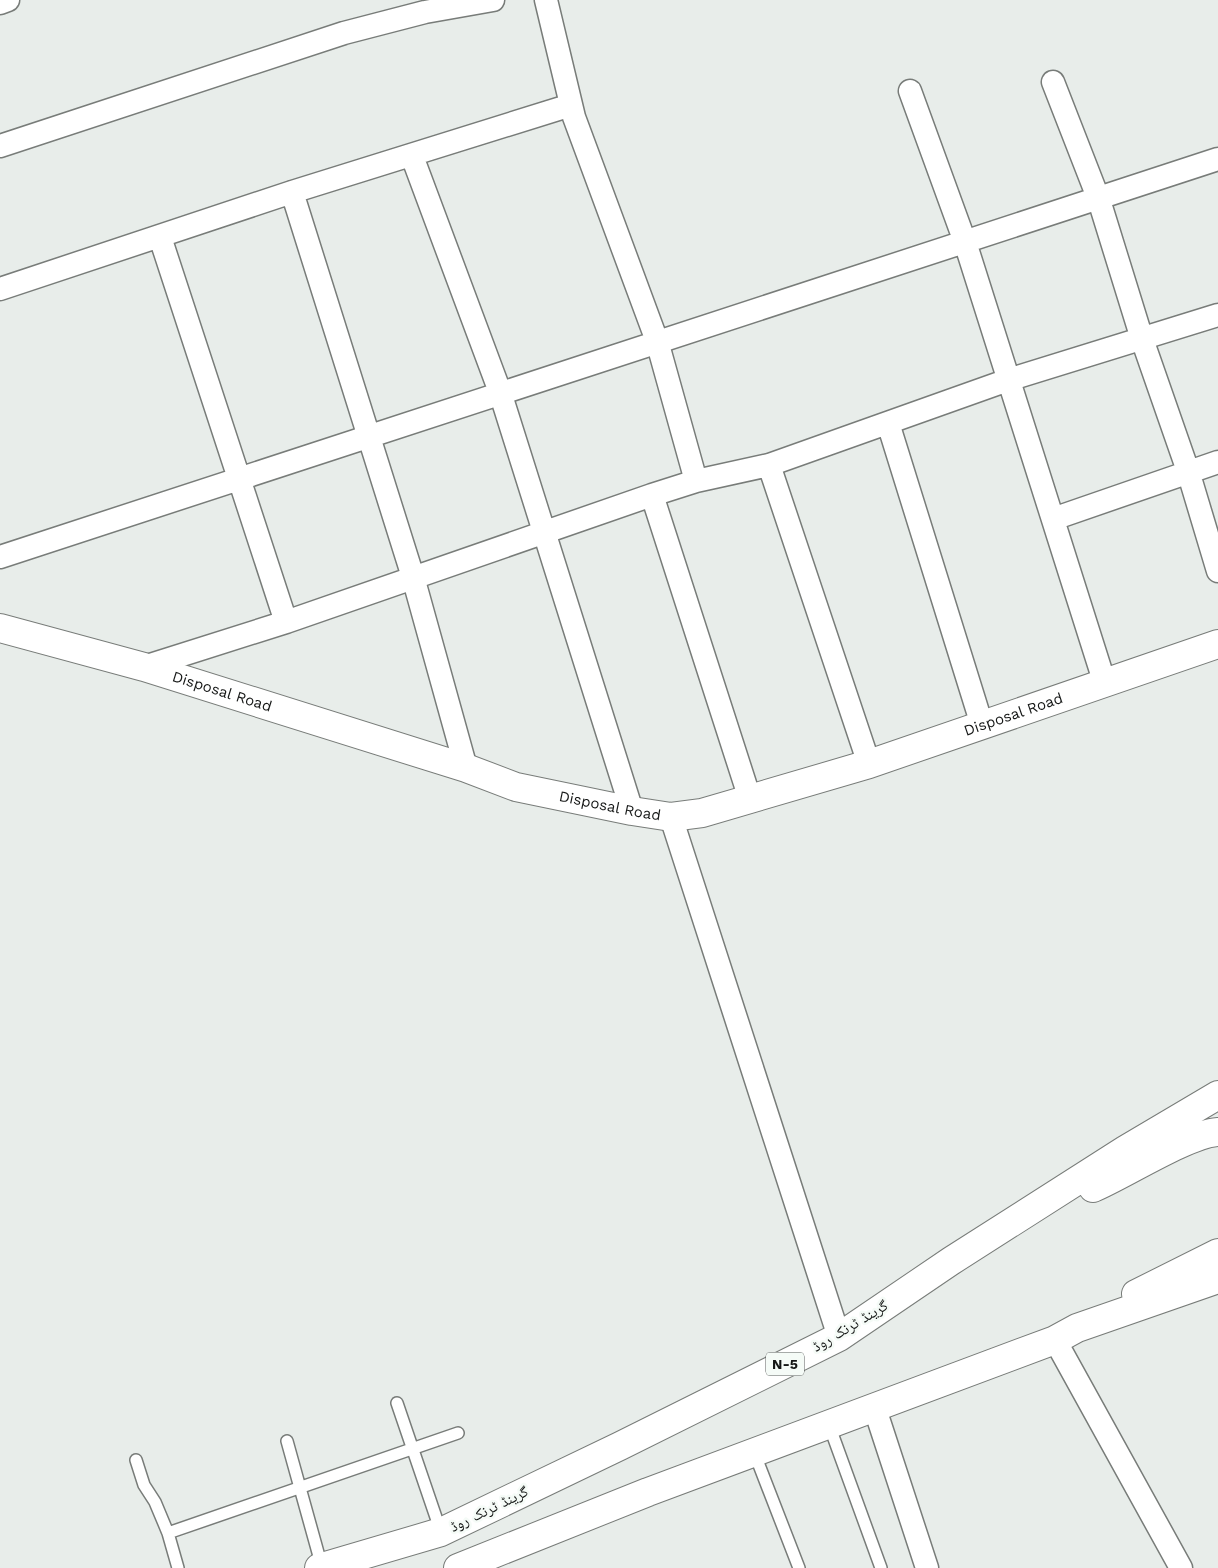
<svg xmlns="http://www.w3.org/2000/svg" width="1218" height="1568" font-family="'Work Sans','Noto Naskh Arabic',sans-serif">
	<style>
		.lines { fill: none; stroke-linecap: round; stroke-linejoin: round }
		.service-casing { stroke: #787c79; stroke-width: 14 }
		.minor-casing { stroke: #787c79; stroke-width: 25 }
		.tertiary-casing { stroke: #787c79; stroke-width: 30 }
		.trunk-casing { stroke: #787c79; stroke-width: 30 }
		.service { stroke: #fff; stroke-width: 11 }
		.minor { stroke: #fff; stroke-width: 22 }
		.tertiary { stroke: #fff; stroke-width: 28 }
		.trunk { stroke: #fff; stroke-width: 28 }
		.labels { text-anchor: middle; stroke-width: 5; stroke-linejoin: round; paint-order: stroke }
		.shield { fill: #f5fbf7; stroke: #585b5a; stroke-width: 1 }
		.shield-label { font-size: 14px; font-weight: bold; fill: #151716 }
		.street-label { font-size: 15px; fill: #151716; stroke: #f5fbf7 }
	</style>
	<rect width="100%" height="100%" fill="#e8edea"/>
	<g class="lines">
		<g class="service-casing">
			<path id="service" d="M397,1403L441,1532
				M829,1425L881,1568
				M287,1441L322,1567
				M754,1452L799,1568
				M136,1460L144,1485L155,1502L168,1533L178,1568
				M168,1533L458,1433"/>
		</g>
		<g class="minor-casing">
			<path id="minor" d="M546,0L574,117L657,341L696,481
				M0,3L8,0
				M1053,82L1099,200L1142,339L1188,471L1218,571
				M910,91L965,242L1105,684
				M0,146L344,33L425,12L493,0
				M412,156L500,392L632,811
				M292,192L413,577L466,768
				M160,237L286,622
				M0,289L292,192L571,105
				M888,423L982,725
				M769,465L869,764
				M652,495L750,799
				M1053,519L1218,462
				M0,557L1218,159
				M144,667L286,622L652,495L696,481L769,465L1008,380L1218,315
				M671,817L839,1337
				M1055,1340L1181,1568
				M875,1409L927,1568"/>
		</g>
		<g class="tertiary-casing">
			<g id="tertiary">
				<path id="s1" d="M0,628L144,667L466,768L516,787L632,811L671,817L702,813L869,764L1218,644"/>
			</g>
		</g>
		<g class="trunk-casing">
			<path id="trunk" d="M1093,1188C1124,1175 1187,1134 1218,1132
				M1136,1294L1218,1253
				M319,1568L441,1532L620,1446L839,1337L951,1261L1125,1150L1218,1095
				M458,1568L648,1492L1055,1340L1077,1328L1218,1279"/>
		</g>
		<use href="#service" class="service"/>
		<use href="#minor" class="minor"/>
		<use href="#tertiary" class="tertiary"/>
		<use href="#trunk" class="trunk"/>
	</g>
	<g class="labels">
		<rect class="shield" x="766" y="1352.5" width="38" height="23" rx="4"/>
		<g class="shield-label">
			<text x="785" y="1369">N-5</text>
		</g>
		<g class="street-label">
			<text dy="5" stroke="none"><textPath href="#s1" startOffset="231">Disposal Road</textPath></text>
			<text dy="5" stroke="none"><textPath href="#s1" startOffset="1056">Disposal Road</textPath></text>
			<text dy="5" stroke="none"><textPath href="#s1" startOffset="636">Disposal Road</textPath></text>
			<text transform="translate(850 1326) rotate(-31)" y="5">گرینڈ ٹرنک روڈ</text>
			<text transform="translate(489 1509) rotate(-26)" y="5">گرینڈ ٹرنک روڈ</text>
		</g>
	</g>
</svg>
